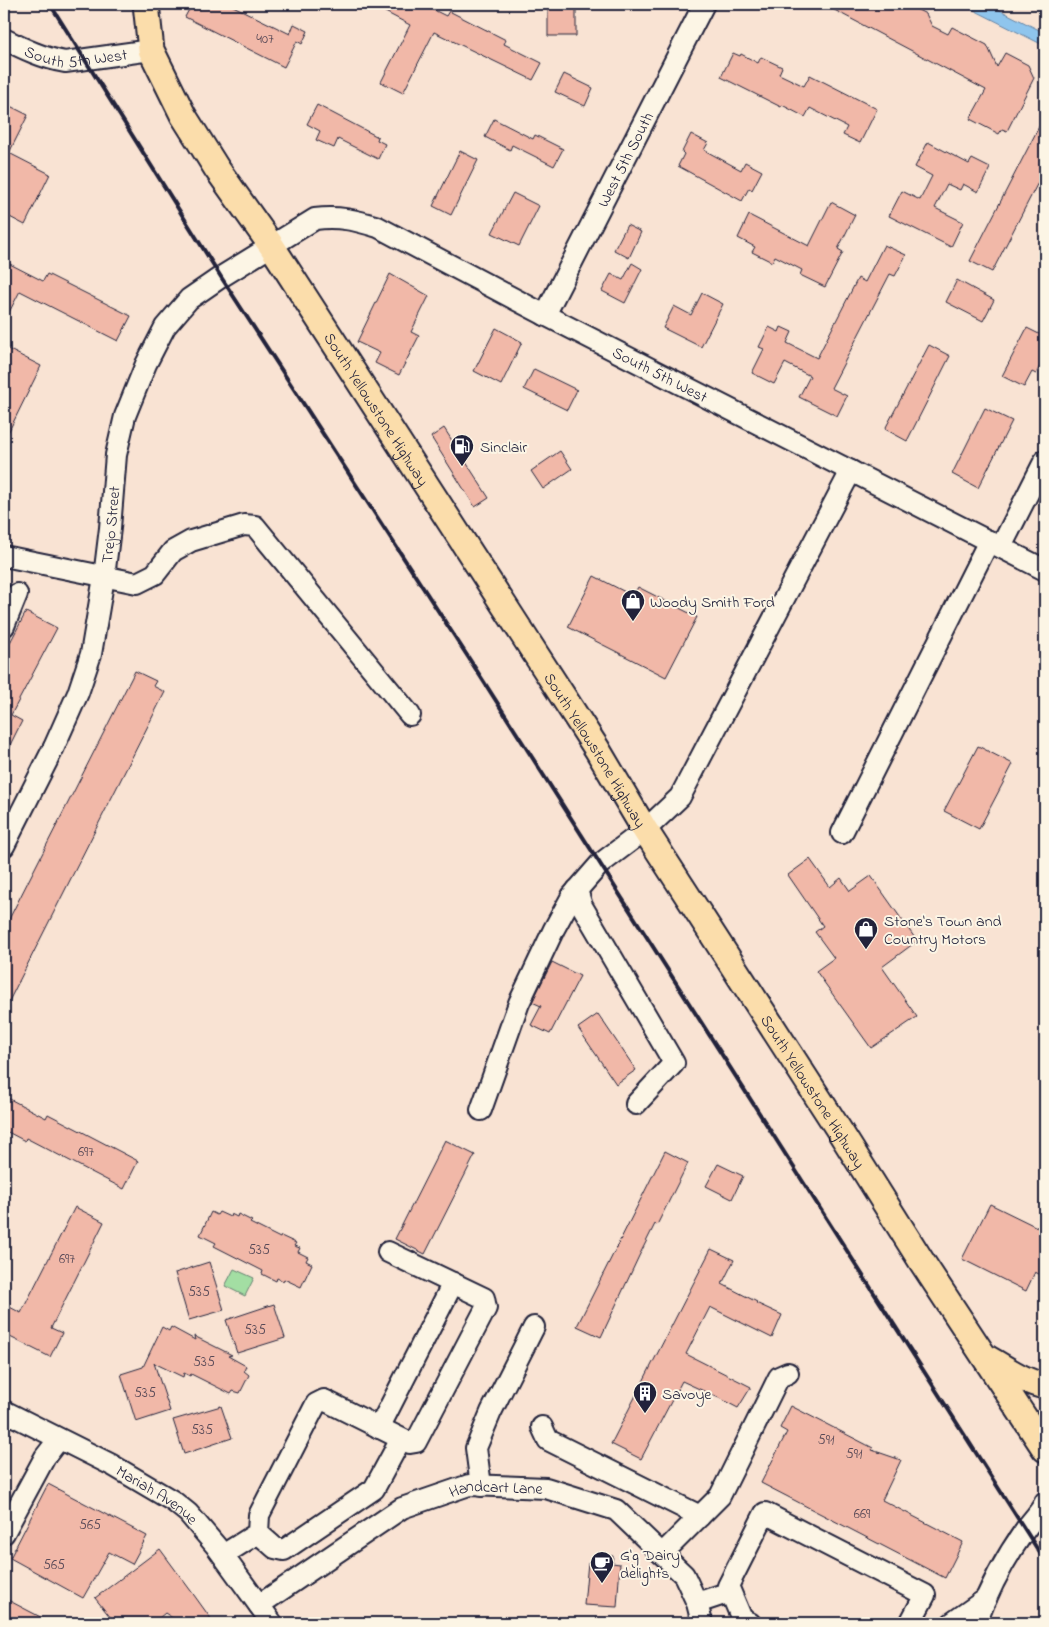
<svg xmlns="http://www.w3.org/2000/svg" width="1049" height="1627" font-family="'Indie Flower',sans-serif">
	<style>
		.green { fill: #a3dea3; stroke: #62806f }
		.water { fill: #8fc5ed; stroke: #6384a6 }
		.building { fill: #f1b8a8; stroke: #22223b }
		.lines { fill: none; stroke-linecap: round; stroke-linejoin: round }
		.minor-casing { stroke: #22223b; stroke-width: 24 }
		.major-casing { stroke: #22223b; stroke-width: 29 }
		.minor { stroke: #fcf5e5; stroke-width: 20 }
		.major { stroke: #fbddab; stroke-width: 25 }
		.rail { stroke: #22223b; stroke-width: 4 }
		.labels { text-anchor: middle; stroke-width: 4; stroke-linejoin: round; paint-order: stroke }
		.number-label { font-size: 14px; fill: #564856 }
		.street-label { font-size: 16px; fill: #22223b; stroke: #fcf5e5 }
		.poi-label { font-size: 16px; fill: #22223b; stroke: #fcf5e5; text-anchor: start }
	</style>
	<rect width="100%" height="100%" fill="#f9e3d3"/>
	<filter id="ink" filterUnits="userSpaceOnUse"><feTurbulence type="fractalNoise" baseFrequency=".02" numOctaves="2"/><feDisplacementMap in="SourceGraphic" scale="10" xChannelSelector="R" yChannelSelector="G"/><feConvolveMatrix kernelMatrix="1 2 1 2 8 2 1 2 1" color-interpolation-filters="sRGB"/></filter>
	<g filter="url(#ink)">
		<path class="green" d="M234,1269L254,1278L245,1296L225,1286Z"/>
		<path class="water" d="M962,4H988L1045,33V46Z"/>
		<path class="building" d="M192,4H229L290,34L294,24L308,31L302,44L297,41L284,67L185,17Z
			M370,4H422L446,16L449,11L506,40L504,44L542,63L533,80L434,32L403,93L381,82L410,25Z
			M548,4H576V36H548Z
			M823,4H906L926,14L932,26L948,34L952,27L987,45L997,67L1005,53L1028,65L1034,78L1007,131L1002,129L999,134L970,119L986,90Z
			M733,53L740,56L741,54L758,63L761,57L782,67L779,74L804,86L810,75L877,109L860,143L843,135L847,127L810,108L805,117L782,105L781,107L721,77Z
			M564,74L593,88L585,106L555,92Z
			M4,103L28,115L9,153L50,174L25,225L4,214Z
			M317,105L378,137L377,140L385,144L378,159L338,139L334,148L316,140L320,131L307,124Z
			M1045,115V169L992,272L970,261Z
			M494,119L533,139L535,135L563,149L554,166L512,145L510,150L485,137Z
			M691,134L708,143L704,150L741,170L745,162L762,171L752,190L749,188L742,201L678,166L684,154L682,152Z
			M928,142L969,164L972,159L990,168L978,192L963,184L960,190L947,184L935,208L963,222L951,247L889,216L902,191L920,200L932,176L915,167Z
			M460,151L478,160L451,215L433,206Z
			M513,193L539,206L519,246L492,233Z
			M831,202L855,215L838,249L843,252L825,287L800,275L802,270L775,256L772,262L752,252L755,247L738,238L749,215L809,246Z
			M627,225L641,232L629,258L614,250Z
			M884,245L906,255L895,276L890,274L831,388L847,396L837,416L799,397L810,376L785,363L774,384L752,373L764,349L759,347L769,327L779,332L781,327L792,332L787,343L817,358L858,278L865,282Z
			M4,261L43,281L47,274L131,316L118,341L20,291L4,322Z
			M632,263L642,269L625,303L602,291L611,274L623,280Z
			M390,274L429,296L411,332L419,336L399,375L375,363L380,353L357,342Z
			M957,280L994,300L983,321L946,302Z
			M702,293L723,304L701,347L663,328L674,306L691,315Z
			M496,328L522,342L501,385L474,371Z
			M1027,328L1045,337V356L1036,374L1032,372L1024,387L1002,376Z
			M929,345L950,356L907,441L885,429Z
			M4,347L41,366L4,441Z
			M534,369L577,390L567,410L524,389Z
			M985,408L1012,421L978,488L952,474Z
			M444,428L489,498L475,507L431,437Z
			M560,451L572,469L543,489L531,471Z
			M594,576L633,596L638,587L697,617L666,677L568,627Z
			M26,612L57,628L11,715L22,721L4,757V654Z
			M135,671L156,681L153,686L165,692L4,1011V929Z
			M978,746L1013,764L979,829L944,811Z
			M810,859L830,887L841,878L850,891L871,876L917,941L882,967L917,1017L871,1048L816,971L834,958L815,932L823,926L788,875Z
			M552,962L580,976L550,1034L531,1025L541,1006L532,1002Z
			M598,1014L636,1070L616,1084L578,1028Z
			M4,1096L46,1118L48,1114L138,1161L124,1189L26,1138L25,1141L4,1130Z
			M445,1140L475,1155L425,1254L395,1239Z
			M665,1151L688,1163L657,1225L655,1224L639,1256L601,1337L577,1326Z
			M718,1164L743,1176L732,1199L706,1186Z
			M990,1204L1045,1231V1277L1035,1272L1026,1291L962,1259Z
			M75,1207L104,1222L51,1328L62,1333L50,1357L4,1334V1304L21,1313Z
			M211,1212L217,1215L219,1212L230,1217L231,1214L237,1217L238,1214L252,1221L250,1223L280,1238L281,1236L296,1243L294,1246L300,1248L298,1252L308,1257L306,1261L312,1264L301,1287L284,1279L283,1281L277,1278L276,1281L262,1274L263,1271L214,1246L216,1243L200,1235Z
			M711,1249L734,1260L722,1284L757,1302L756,1303L782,1315L772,1338L710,1307L686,1354L751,1387L738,1408L719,1398L682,1381L641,1459L611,1444Z
			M209,1262L224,1310L189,1320L175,1273Z
			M274,1304L285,1338L237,1353L226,1320Z
			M162,1327L169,1331L171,1327L195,1340L194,1336L232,1355L228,1356L246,1366L244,1371L249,1375L240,1393L233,1391L231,1394L191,1374L190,1376L184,1373L183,1377L154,1363L170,1411L136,1422L121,1374L143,1367Z
			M221,1406L232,1438L184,1454L173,1420Z
			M791,1406L873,1448L872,1450L901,1460L882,1500L963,1542L945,1578L761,1483L787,1432L780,1428Z
			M48,1484L147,1536L132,1564L109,1552L83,1598L10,1558Z
			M160,1549L191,1591L214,1623H177L174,1619L165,1613L153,1623H115L95,1598Z
			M597,1555L613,1556L612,1563L620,1564L617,1607L584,1605L588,1562H596Z
			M4,1598L52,1623H4Z"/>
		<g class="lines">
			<g class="minor-casing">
				<g id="minor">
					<path id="s1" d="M4,39C24,49 43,58 65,62L151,50"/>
					<path id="s2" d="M545,315L704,4"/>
					<path d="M1001,547L1045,460"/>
					<path d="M4,556L137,583L155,574L173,551L191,541L244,525L255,526L410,715"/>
					<path d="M4,626L17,594"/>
					<path d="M842,833L989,541"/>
					<path id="s3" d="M4,846L54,747L78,693L91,654L104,577L110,528L116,455L125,416L146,364L165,327L189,299L221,277L315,219C338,216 356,220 378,227L545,315L1045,570"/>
					<path d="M577,890L582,906L674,1063L636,1104"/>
					<path d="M481,1110L519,1003L554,929L572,896L600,864L645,830L680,797L851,471"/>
					<path id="s4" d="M4,1411L112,1465L173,1501L188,1513L216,1546L272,1623"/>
					<path d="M542,1427L548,1440L700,1516"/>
					<path d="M379,1428L453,1283"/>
					<path d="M481,1486L476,1448L491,1412L534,1327"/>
					<path d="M4,1533L45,1457L59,1439"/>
					<path d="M258,1533L275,1548L284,1550L374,1489L401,1439"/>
					<path d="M662,1554L720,1496L779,1377L788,1373"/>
					<path d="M223,1555L258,1533L259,1515L316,1404L324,1400L410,1443L416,1442L486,1308L484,1298L388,1252"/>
					<path d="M697,1603L730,1592"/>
					<path id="s5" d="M259,1605L402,1508L469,1485L546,1488L616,1510L684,1575L697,1603L702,1623"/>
					<path d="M750,1623L742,1619L728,1586L765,1513L925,1595L910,1623"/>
					<path d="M952,1623L986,1599"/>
					<path d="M976,1623C988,1591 1005,1558 1025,1530C1031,1521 1041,1512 1045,1502"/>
				</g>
			</g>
			<g class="major-casing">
				<g id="major">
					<path id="s6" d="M146,4L151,50L183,115L217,169L271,245L597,749L645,830L839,1130L922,1262L1045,1449"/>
					<path d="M987,1358C1005,1368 1024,1382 1045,1386"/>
				</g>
			</g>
			<use href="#minor" class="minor"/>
			<use href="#major" class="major"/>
			<path class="rail" d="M50,4L221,277L470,660L1045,1561"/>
		</g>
	</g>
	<defs>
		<g id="fuel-pin" transform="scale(1.25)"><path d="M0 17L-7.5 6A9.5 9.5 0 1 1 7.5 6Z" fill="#22223b" stroke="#fcf5e5"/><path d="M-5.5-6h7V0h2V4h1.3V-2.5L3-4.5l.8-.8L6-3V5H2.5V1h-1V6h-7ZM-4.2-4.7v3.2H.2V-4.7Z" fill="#fff"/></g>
		<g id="shop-pin" transform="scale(1.25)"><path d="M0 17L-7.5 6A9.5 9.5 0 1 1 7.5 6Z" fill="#22223b" stroke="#fcf5e5"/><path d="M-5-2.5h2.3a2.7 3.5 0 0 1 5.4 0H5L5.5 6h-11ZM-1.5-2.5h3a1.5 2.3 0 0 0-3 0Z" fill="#fff"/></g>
		<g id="building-pin" transform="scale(1.25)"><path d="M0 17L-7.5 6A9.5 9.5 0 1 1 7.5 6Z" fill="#22223b" stroke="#fcf5e5"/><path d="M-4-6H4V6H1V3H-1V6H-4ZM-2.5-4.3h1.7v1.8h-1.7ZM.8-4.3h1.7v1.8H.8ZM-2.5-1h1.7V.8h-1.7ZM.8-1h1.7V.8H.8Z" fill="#fff"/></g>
		<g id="cafe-pin" transform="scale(1.25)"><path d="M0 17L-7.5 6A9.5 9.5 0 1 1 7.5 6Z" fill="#22223b" stroke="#fcf5e5"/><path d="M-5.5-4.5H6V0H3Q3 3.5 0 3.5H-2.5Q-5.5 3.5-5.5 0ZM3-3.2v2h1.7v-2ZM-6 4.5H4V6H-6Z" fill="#fff"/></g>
	</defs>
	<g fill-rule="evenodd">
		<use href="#fuel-pin" x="462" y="446"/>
		<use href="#shop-pin" x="633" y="601"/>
		<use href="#shop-pin" x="866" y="929"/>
		<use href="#building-pin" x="645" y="1393"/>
		<use href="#cafe-pin" x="602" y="1563"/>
	</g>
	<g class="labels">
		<g class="number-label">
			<text x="265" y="43">407</text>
			<text x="86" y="1156">697</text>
			<text x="259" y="1254">535</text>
			<text x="67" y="1263">697</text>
			<text x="199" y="1296">535</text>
			<text x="255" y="1334">535</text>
			<text x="204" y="1366">535</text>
			<text x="145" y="1397">535</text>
			<text x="202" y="1434">535</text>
			<text x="826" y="1444">591</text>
			<text x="854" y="1458">591</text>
			<text x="862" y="1518">669</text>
			<text x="90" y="1529">565</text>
			<text x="54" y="1569">565</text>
		</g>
		<g class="street-label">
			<text dy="6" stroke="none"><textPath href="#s1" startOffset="76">South 5th West</textPath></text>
			<text dy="6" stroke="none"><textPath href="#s2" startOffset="175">West 5th South</textPath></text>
			<text dy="6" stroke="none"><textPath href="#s3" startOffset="1118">South 5th West</textPath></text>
			<text dy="6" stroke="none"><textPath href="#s6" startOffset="471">South Yellowstone Highway</textPath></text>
			<text dy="6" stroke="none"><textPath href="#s3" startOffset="342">Trejo Street</textPath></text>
			<text dy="6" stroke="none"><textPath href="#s6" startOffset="876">South Yellowstone Highway</textPath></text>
			<text dy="6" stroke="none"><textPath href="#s6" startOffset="1281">South Yellowstone Highway</textPath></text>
			<text dy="6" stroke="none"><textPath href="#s5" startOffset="270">Handcart Lane</textPath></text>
			<text dy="6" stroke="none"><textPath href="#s4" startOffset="175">Mariah Avenue</textPath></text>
		</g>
		<g class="poi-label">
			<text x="480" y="452">Sinclair</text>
			<text x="650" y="607">Woody Smith Ford</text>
			<text x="884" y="926">Stone's Town and<tspan x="884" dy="18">Country Motors</tspan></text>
			<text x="662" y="1399">Savoye</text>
			<text x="620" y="1560">G'g Dairy<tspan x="620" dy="18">delights</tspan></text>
		</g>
	</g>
	<rect width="1049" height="1627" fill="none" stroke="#fcf5e5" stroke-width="20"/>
	<rect x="10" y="10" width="1029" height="1607" fill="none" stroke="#22223b" stroke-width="2" filter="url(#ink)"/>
</svg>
